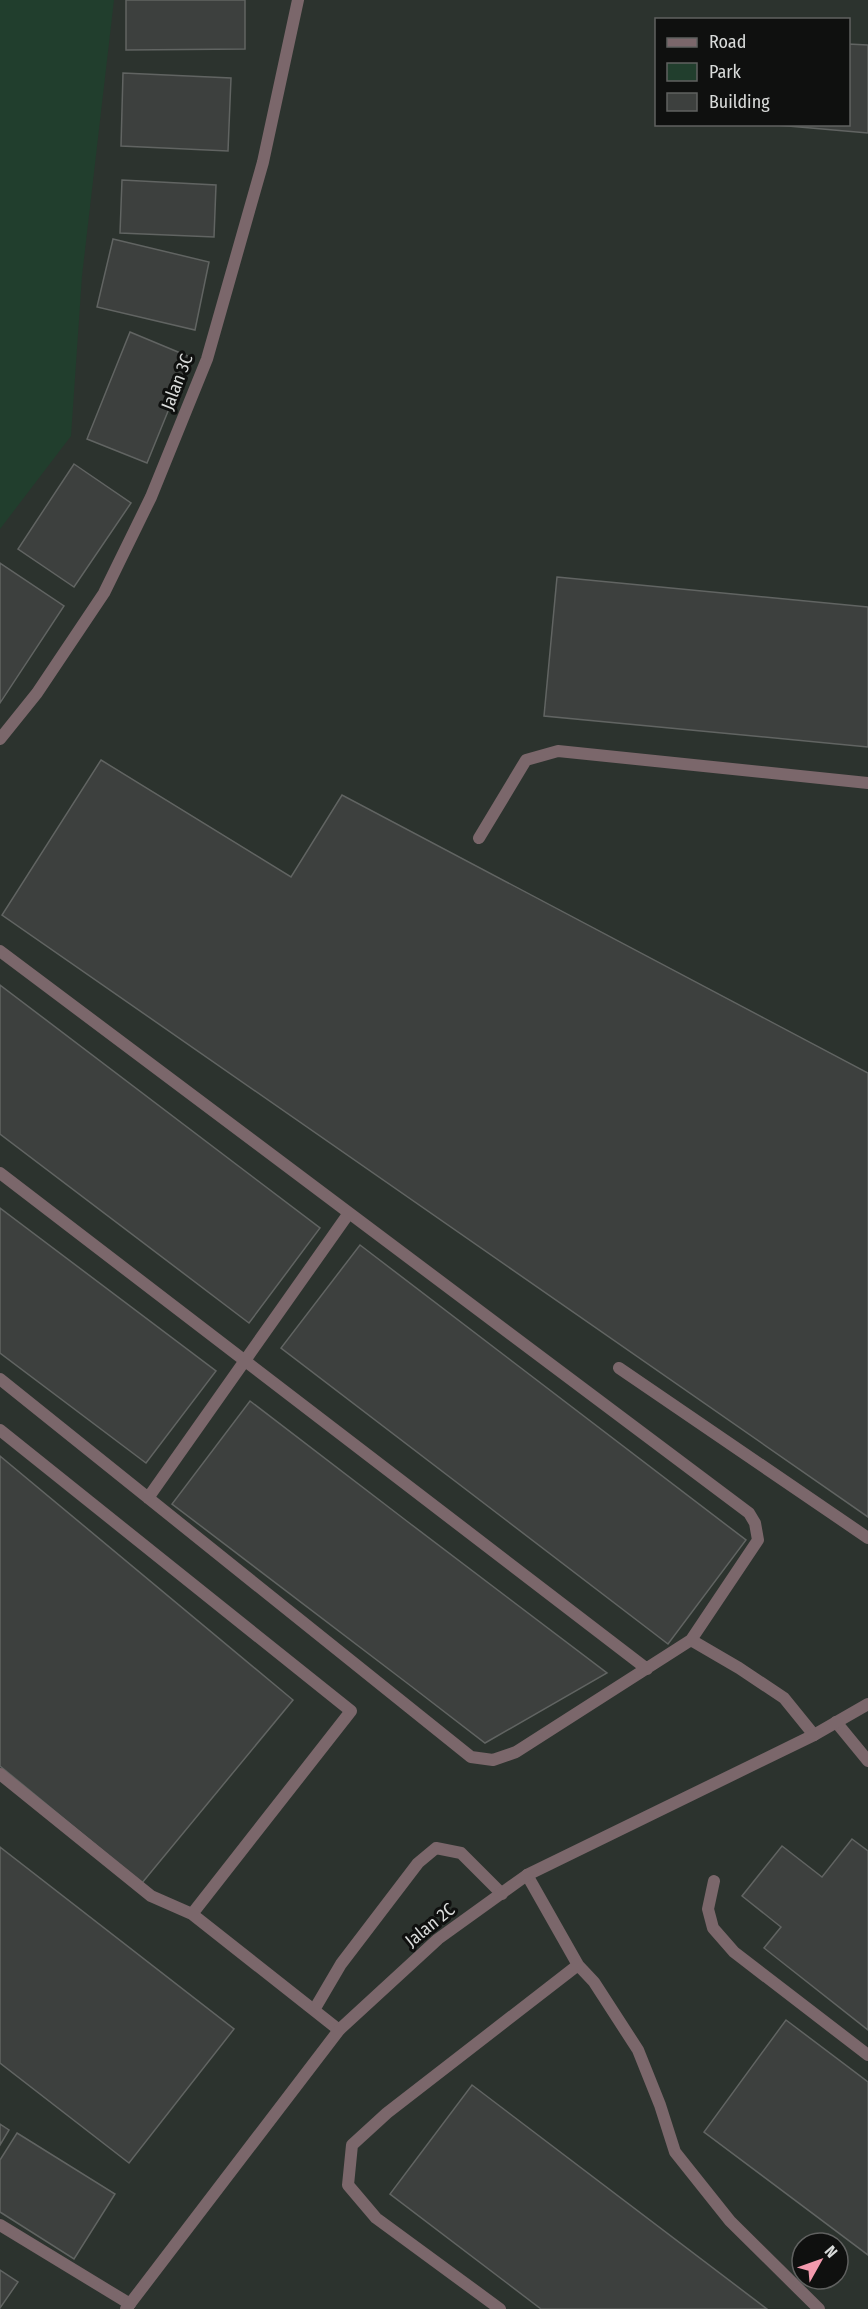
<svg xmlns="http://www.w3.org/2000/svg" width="868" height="2309" font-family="'Fira Sans Condensed',sans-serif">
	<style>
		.built { fill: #2c332e; fill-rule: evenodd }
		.green { fill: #213e2d }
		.building { fill: #3d403e; stroke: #616462; stroke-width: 1.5 }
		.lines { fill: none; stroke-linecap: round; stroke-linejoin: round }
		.lane { stroke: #7b676b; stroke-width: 12 }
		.street { stroke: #7b676b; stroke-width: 12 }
		.labels { text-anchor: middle; stroke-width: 6; stroke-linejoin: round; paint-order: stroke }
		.street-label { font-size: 18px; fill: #d9dbda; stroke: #0f100f }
	</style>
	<rect width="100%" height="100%" fill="#252826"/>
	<path class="built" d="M0,0H868V2309H0ZM656,20H848V124H656ZM802,2243H838V2279H802Z"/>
	<path class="green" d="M0,0H114L82,276L71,436L0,529Z"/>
	<path class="building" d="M126,0H245V49L126,50Z
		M848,44L868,45V133L765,124H848Z
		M123,73L231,78L228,151L121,146Z
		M122,180L216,185L214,237L120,233Z
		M113,239L209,262L195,330L97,307Z
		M130,332L190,357L147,463L87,439Z
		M74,464L131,503L74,587L18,549Z
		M0,563L64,606L0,703Z
		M557,577L868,607V747L544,716Z
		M101,760L291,877L342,795L868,1073V1517L2,915Z
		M0,985L320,1228L249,1323L0,1134Z
		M0,1208L216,1371L146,1463L0,1353Z
		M360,1245L746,1540L668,1644L281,1348Z
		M250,1401L408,1522L607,1673L485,1743L407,1683L172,1504Z
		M0,1456L293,1700L142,1883L0,1766Z
		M852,1839L868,1851V2030L764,1948L781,1927L742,1896L782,1846L822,1877Z
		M0,1847L234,2029L129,2163L0,2063Z
		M786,2020L868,2082V2255L704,2132Z
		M472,2085L767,2309H541L390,2194Z
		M0,2124L9,2130L0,2145Z
		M17,2133L115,2194L74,2259L0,2212V2160Z
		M0,2270L18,2282L0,2308Z"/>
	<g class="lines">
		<path class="lane" d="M479,838L526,760L558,751L868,783
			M0,951L749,1513L755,1523L758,1540L691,1640L516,1752L493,1760L471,1757L0,1379
			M0,1173L647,1669
			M619,1368L868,1538
			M0,1430L351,1711L192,1914
			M148,1498L349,1213
			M691,1640L739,1668L784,1698L814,1735
			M836,1722L868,1761
			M0,1774L151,1896L192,1914L339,2030
			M527,1875L578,1965L594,1982L638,2050L660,2105L675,2152L730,2221L819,2309
			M714,1881L708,1909L713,1928L734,1952L868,2055
			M314,2010L341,1964L418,1863L436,1848L461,1853L502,1894
			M0,2225L130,2304
			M500,2309L376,2218L348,2185L352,2145L387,2113L578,1965"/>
		<path class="street" d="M0,739L37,693L104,593L151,497L207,359L263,162L298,0
			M126,2309L339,2030L438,1939L527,1875L814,1735L868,1704"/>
	</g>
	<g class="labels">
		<g class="street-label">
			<text transform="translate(177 382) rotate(-69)" y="6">Jalan 3C</text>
			<text transform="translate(430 1925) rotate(-39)" y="6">Jalan 2C</text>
		</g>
	</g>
	<rect x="655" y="18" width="195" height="108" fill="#0f100f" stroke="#606160" stroke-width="1.5"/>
	<rect x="667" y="38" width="30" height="9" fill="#7b676b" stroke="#606160" stroke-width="1.5"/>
	<text x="709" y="48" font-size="18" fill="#d9dbda">Road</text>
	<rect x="667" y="63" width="30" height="18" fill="#213e2d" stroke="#606160" stroke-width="1.5"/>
	<text x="709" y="78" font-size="18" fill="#d9dbda">Park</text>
	<rect x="667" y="93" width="30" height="18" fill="#3d403e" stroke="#606160" stroke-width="1.5"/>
	<text x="709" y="108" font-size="18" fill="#d9dbda">Building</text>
	<g transform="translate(820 2261) rotate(50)"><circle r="28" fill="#0f100f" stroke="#606160" stroke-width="1.5"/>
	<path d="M0-4.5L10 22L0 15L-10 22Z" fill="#f29aad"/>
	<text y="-9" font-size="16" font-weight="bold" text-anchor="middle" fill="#d9dbda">N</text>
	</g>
</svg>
